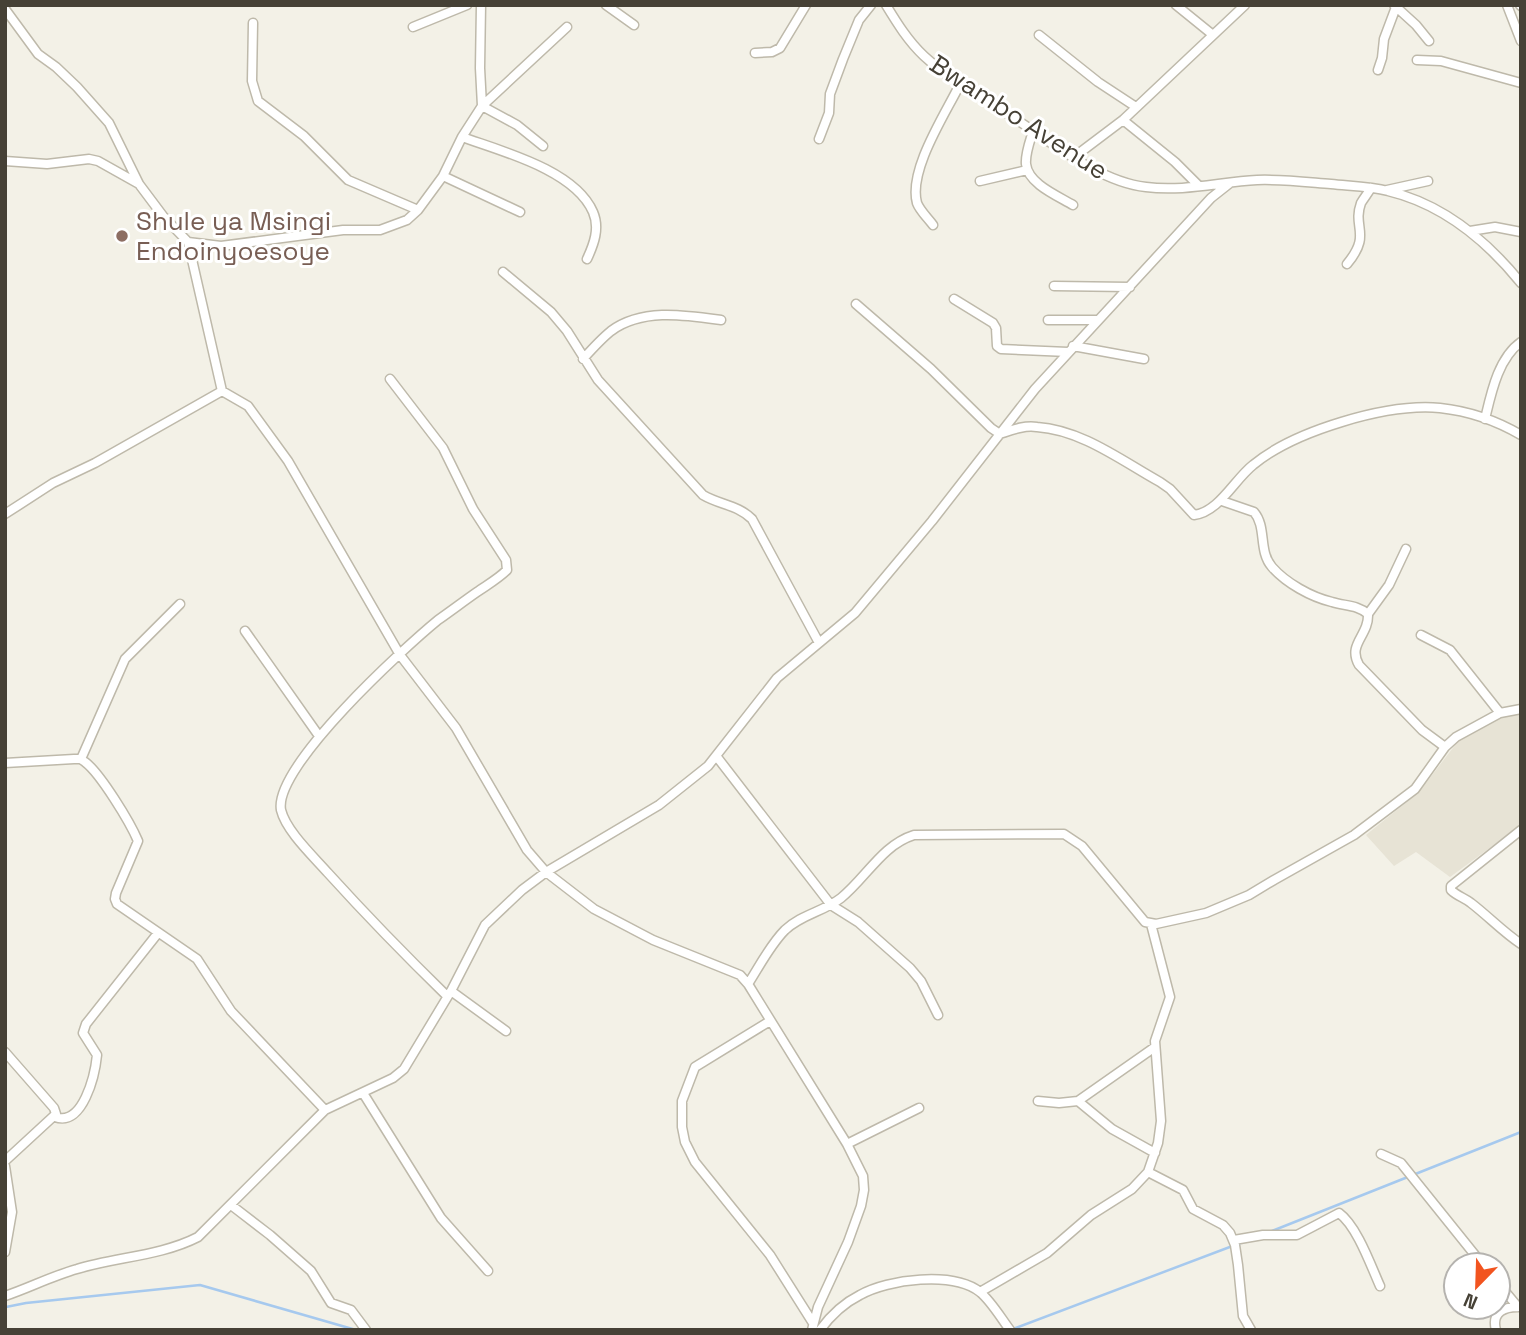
<svg xmlns="http://www.w3.org/2000/svg" width="1526" height="1335" font-family="'Space Grotesk',sans-serif">
	<style>
		.residential { fill: #e7e3d5 }
		.lines { fill: none; stroke-linecap: round; stroke-linejoin: round }
		.stream { stroke: #a6c9ee; stroke-width: 2.5 }
		.minor-casing { stroke: #beb9aa; stroke-width: 11 }
		.minor { stroke: #fff; stroke-width: 8 }
		.education-dot { fill: #8d6e63; stroke: #fff; stroke-width: 2.5 }
		.labels { text-anchor: middle; stroke-width: 6; stroke-linejoin: round; paint-order: stroke }
		.street-label { font-size: 26px; fill: #464136; stroke: #fff }
		.education-label { font-size: 26px; fill: #785e54; stroke: #fff; text-anchor: start }
	</style>
	<rect width="100%" height="100%" fill="#f3f1e7"/>
	<path class="residential" d="M1521,710V825L1450,877L1416,852L1394,866L1366,835L1419,792L1466,731Z"/>
	<g class="lines">
		<path class="stream" d="M1272,1231L1521,1132
			M6,1307L26,1303L200,1285L356,1330
			M1013,1329L1243,1242"/>
		<g class="minor-casing">
			<path id="minor" d="M481,5L480,68L482,106L517,125L543,146
				M606,5L634,25
				M886,5C897,23 908,41 924,56C950,80 981,97 1011,116C1050,141 1099,182 1146,187C1183,192 1220,182 1257,180C1281,179 1306,182 1331,184C1350,186 1370,186 1388,191C1442,204 1487,241 1521,283
				M1176,5L1213,35
				M1394,5L1416,25L1429,41
				M1507,5L1521,41
				M1520,5L1521,6
				M5,9L38,54L56,67L77,87L109,123L139,184L163,216L188,242L222,391L248,406L288,461L400,655L456,728L527,850L546,872L594,909L653,940L740,975L748,984L847,1144L863,1176L864,1190L861,1206L848,1242L818,1307L812,1330
				M253,23L252,81L258,101L304,136L348,180L418,210
				M413,27L467,5
				M1039,35L1098,82L1136,107
				M755,53L772,52L780,48L806,5
				M1417,60L1441,61L1521,83
				M1378,70L1382,58L1384,39L1396,7
				M1123,120L1175,162L1199,186
				M1033,131C1030,141 1025,154 1026,164C1028,184 1058,196 1073,205
				M462,137C501,151 575,170 593,212C600,228 594,244 587,259
				M819,139L829,113L830,94L843,59L859,20L871,5
				M1074,157L1123,120L1245,5
				M5,161L47,164L89,159L98,161L139,184
				M443,176L520,212
				M980,181L1027,170
				M1387,190L1428,181
				M933,225C928,218 920,211 917,203C908,170 946,113 960,84
				M1470,231L1495,227L1521,232
				M188,242L221,246L343,230H380L407,220L418,210L443,176L462,137L482,106L567,27
				M1347,264C1372,234 1352,228 1361,203C1364,198 1368,193 1371,188
				M503,272L551,312L567,331L598,380L703,495C720,505 738,505 752,519L818,641
				M1054,286L1130,287
				M954,299L993,323L996,328L997,346L1001,349L1068,352
				M856,304L931,369L991,428L1000,434C1012,430 1024,425 1037,427C1082,430 1122,461 1160,482L1170,489L1194,515C1219,512 1234,480 1253,465C1294,431 1387,403 1440,408C1468,411 1497,421 1521,435
				M1048,320H1097
				M1073,346L1144,359
				M583,359C592,349 601,339 611,331C642,308 685,315 721,320
				M390,379L443,448L473,509L506,560L507,570C498,579 487,585 477,592C464,601 451,611 438,620C405,647 273,767 281,810C286,831 314,857 328,873C367,916 406,956 447,996
				M1485,419C1491,394 1498,358 1521,342
				M1222,501L1254,512C1267,527 1258,551 1272,567C1286,583 1311,597 1332,602C1345,606 1358,605 1368,614C1369,636 1347,644 1359,665L1422,730L1445,747
				M5,514L53,483L95,463L222,391
				M1368,614L1389,585L1406,549
				M245,631L319,736
				M1421,635L1450,650L1500,713
				M717,757L831,905L858,922L910,968L921,981L938,1015
				M81,759L125,659L180,604
				M5,763L74,759C80,759 80,758 85,762C100,773 130,822 138,841L116,893L115,899L117,904L197,959L231,1011L325,1110
				M1521,830L1451,886V890C1457,896 1465,898 1471,903C1488,916 1503,932 1521,944
				M748,984C759,967 770,945 785,930C802,914 823,912 841,898C866,878 882,845 914,835L1064,834L1082,846L1145,922L1156,924L1206,913L1249,895L1274,880L1354,835L1415,789L1445,747L1456,737L1500,713L1521,709
				M451,991L506,1031
				M770,1021L695,1067L682,1101V1127L685,1142L695,1162L770,1255L813,1323
				M5,1052L54,1108L56,1114L5,1161
				M363,1093L441,1218L488,1271
				M1038,1101L1059,1103L1078,1101L1155,1047
				M1078,1101L1112,1129L1155,1153
				M55,1117C83,1127 95,1075 97,1055L83,1033L86,1024L158,933
				M847,1144L919,1108
				M1381,1154L1401,1163L1483,1265
				M5,1166L12,1212L5,1252
				M1148,1172L1183,1190L1193,1209L1223,1225L1230,1233L1235,1245L1238,1265L1243,1316L1251,1330
				M231,1205L270,1235L311,1271L331,1303L351,1310L366,1330
				M1234,1240L1263,1235H1297L1339,1213C1357,1226 1371,1266 1380,1286
				M1498,1283L1518,1307
				M980,1292L1047,1253L1091,1215L1132,1189L1148,1172L1158,1143L1161,1121L1155,1041L1170,997L1151,924
				M5,1296C29,1288 52,1276 77,1269C116,1257 161,1256 198,1237L325,1110L393,1078L404,1069L451,991L485,925L522,890L546,872L659,805L708,766L777,678L855,613L932,521L1035,389L1211,198L1230,183
				M820,1330C831,1315 844,1303 860,1295C888,1279 953,1271 980,1292C991,1301 1001,1318 1010,1330
				M1496,1330C1491,1312 1505,1306 1521,1307"/>
		</g>
		<use href="#minor" class="minor"/>
	</g>
	<circle class="education-dot" cx="122" cy="236" r="7"/>
	<g class="labels">
		<g class="street-label">
			<text transform="translate(1019 117) rotate(33)" y="9">Bwambo Avenue</text>
		</g>
		<g class="education-label">
			<text x="136" y="230">Shule ya Msingi<tspan x="136" dy="30">Endoinyoesoye</tspan></text>
		</g>
	</g>
	<rect width="1526" height="1335" fill="none" stroke="#464136" stroke-width="14"/>
	<g transform="translate(1477 1286) rotate(203)"><circle r="33" fill="#ffffff" stroke="#b5b3af" stroke-width="2"/>
	<path d="M0-5L12 26L0 18L-12 26Z" fill="#f2541f"/>
	<text y="-10" font-size="19" font-weight="bold" text-anchor="middle" fill="#464136">N</text>
	</g>
</svg>
